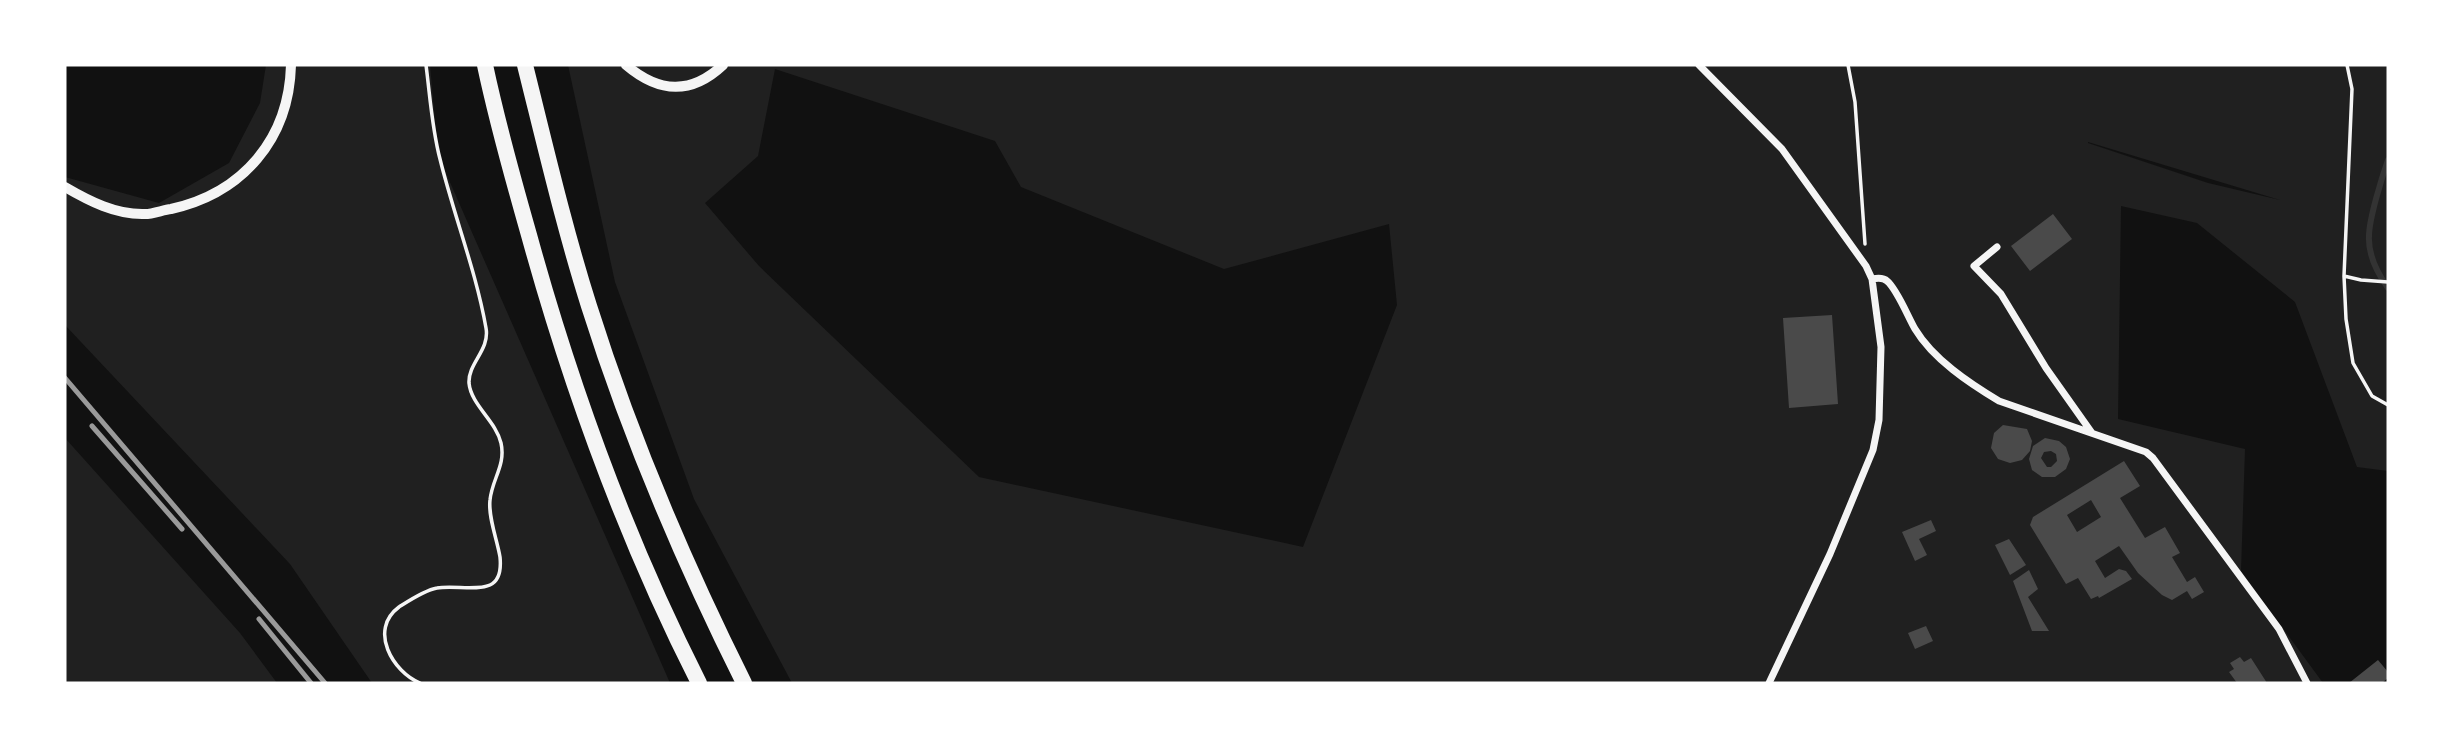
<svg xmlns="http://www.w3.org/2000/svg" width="2453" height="748" font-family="'Sofia Sans Condensed',sans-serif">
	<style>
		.green { fill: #202020; fill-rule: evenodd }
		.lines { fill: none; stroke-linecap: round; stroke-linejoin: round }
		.stream { stroke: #333; stroke-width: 6 }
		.building { fill: #4a4a4a; fill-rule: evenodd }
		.path { stroke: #f5f5f5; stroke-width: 3.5 }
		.minor { stroke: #f5f5f5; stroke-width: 7 }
		.tertiary { stroke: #f5f5f5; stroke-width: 10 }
		.motorway { stroke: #f5f5f5; stroke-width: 16 }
		.rail { stroke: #9a9a9a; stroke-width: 5 }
	</style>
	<rect width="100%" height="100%" fill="#111"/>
	<path class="green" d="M266,65H430L438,155L670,683H372L290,564L65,325V177L159,203L229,163L260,103Z
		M568,65H2388V471L2357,467L2295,302L2197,223L2121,206L2118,419L2245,449L2241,571L2323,683H792L694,499L615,282ZM775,69L995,141L1021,187L1224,269L1389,224L1397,305L1303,547L979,477L759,266L705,203L758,156ZM2088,143V142L2280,200L2208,183Z
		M65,438L240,633L277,683H65Z"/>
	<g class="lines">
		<path class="stream" d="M2388,160C2382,177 2369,219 2369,236C2368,254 2378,274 2388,288"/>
	</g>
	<path class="building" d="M2053,214L2072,239L2030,271L2011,246Z
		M1832,315L1838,404L1789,408L1783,318Z
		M2003,425L2027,429L2032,441L2030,451L2022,460L2010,463L1998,459L1991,448L1994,433Z
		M2045,438L2059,441L2066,447L2070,459L2066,469L2055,477H2042L2032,470L2029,459L2033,446ZM2051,451L2056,454L2057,461L2051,467H2047L2041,458L2044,452Z
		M2124,461L2140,486L2120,498L2145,538L2165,527L2180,553L2172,557L2187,582L2195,577L2204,592L2192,599L2187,591L2172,600L2162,595L2138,573L2119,546L2095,561L2105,578L2119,569L2126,571L2132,579L2099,598L2098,596L2091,599L2078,578L2066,584L2030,525L2033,517ZM2091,500L2101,517L2077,532L2067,515Z
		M1931,520L1936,531L1919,539L1927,555L1915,561L1902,532Z
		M2009,539L2026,565L2010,575L1995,545Z
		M2029,570L2038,589L2028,597L2049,631H2032L2013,581Z
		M1926,626L1933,641L1915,649L1908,633Z
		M2240,657L2244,662L2251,658L2267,683H2237L2229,672L2234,669L2230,663Z
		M2378,660L2388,672V678L2382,683H2349Z"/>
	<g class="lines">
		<path class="path" d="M1848,65L1855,102L1865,244
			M2347,65L2352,89L2344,276L2346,319L2353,363L2372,396L2388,405
			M2344,276L2361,280L2388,282
			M420,683C393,672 368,630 399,607C410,600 425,590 437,588C452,585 477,591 490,585C501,580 501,567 500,557C497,539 488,517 490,500C492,479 506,465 501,443C496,421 471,405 469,383C468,363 490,350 486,328C476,271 454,216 440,159C432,129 430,96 426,65"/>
		<path class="minor" d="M1699,65L1782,149L1866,266L1872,279L1881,347L1879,420L1873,450L1830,554L1769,683
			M1997,247L1974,266L2001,294L2046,368L2092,433
			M1872,279C1877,278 1883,277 1887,281C1897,289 1908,317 1915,329C1933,359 1969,383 1999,401L2146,452L2153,458L2279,629L2307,683"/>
		<path class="tertiary" d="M626,65C659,93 691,95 723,65
			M65,187C89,201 116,215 145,214C153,214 163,210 171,209C243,193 289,139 291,65"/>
		<path class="motorway" d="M485,65C497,122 513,179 529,235C572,391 626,539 699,683
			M525,65C545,145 564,227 589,306C630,436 683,561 744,683"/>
		<path class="rail" d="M65,378L325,683
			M92,426L182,529
			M259,619L311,683"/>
	</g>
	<rect width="2453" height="748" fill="none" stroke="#ffffff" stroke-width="133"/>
</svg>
